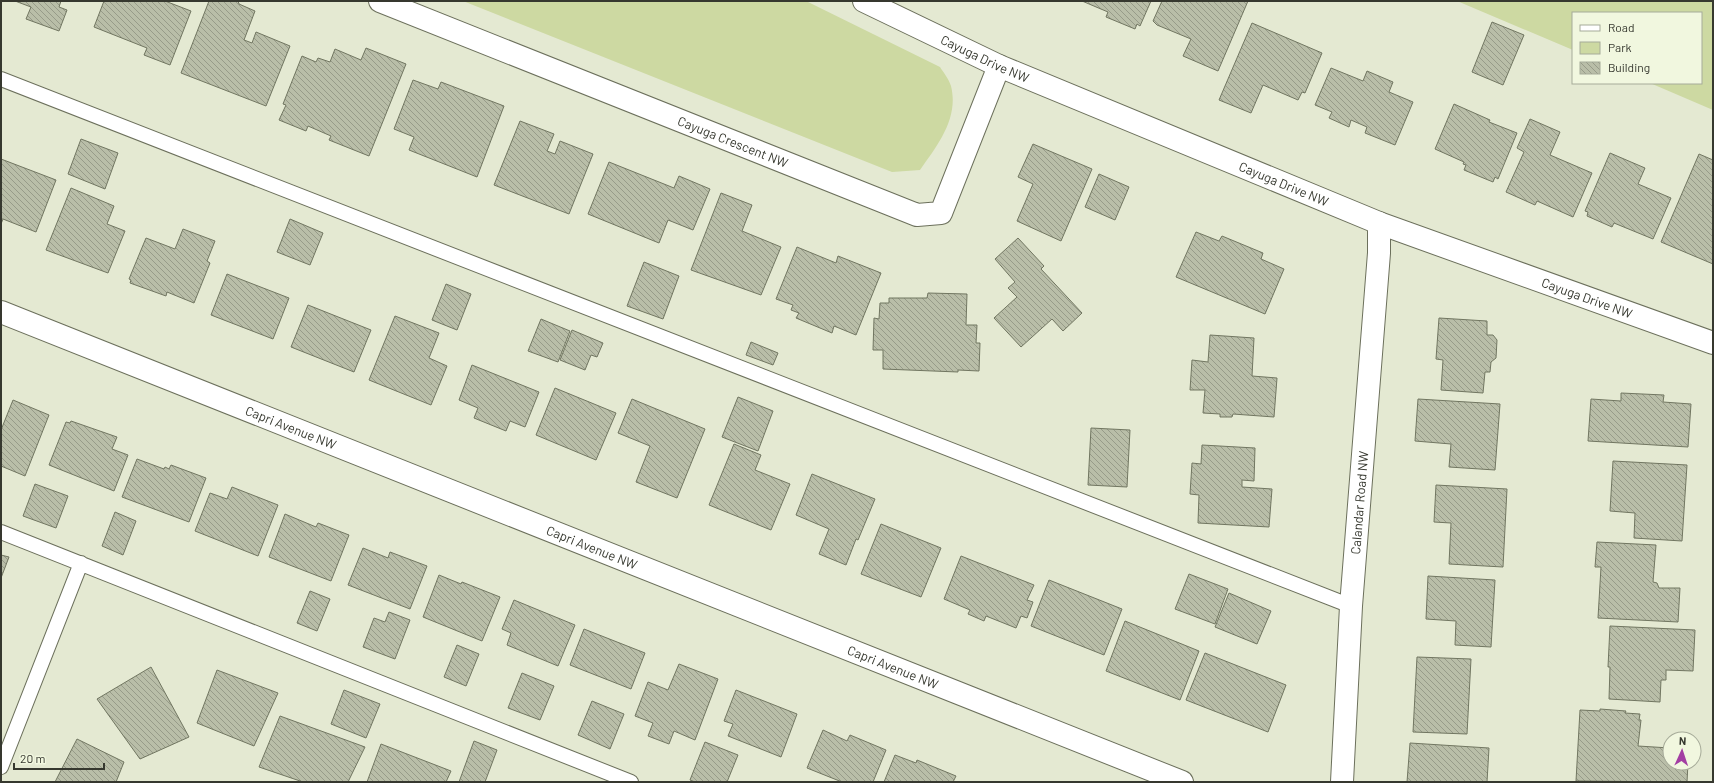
<svg xmlns="http://www.w3.org/2000/svg" width="1714" height="783" font-family="Barlow,sans-serif">
	<style>
		.green { fill: #cdd9a2 }
		.building { fill: url(#building-back-hatch); stroke: #717661 }
		.lines { fill: none; stroke-linecap: round; stroke-linejoin: round }
		.service-casing { stroke: #6c705c; stroke-width: 16 }
		.minor-casing { stroke: #6c705c; stroke-width: 24 }
		.service { stroke: #fff; stroke-width: 14 }
		.minor { stroke: #fff; stroke-width: 22 }
		.labels { text-anchor: middle; stroke-width: 3; stroke-linejoin: round; paint-order: stroke }
		.street-label { font-size: 13px; fill: #36382f; stroke: #f1f7df }
	</style>
	<defs>
		<pattern id="building-back-hatch" width="6" height="6" patternUnits="userSpaceOnUse"><rect width="6" height="6" fill="#b9bea8"/><path d="M-1 5l2 2M0 0l6 6M5-1l2 2" fill="none" stroke="#979b89"/></pattern>
	</defs>
	<rect width="100%" height="100%" fill="#e4e9d2"/>
	<path class="green" d="M463,1H806L940,67C943,72 949,79 951,86C959,118 938,145 920,170L892,172Z
		M1457,1H1713V110L1650,83H1701V13H1573V50Z"/>
	<path class="building" d="M15,1H61L59,7L67,10L59,31L26,19L31,7Z
		M104,1H165L191,11L170,65L144,55L147,48L94,27Z
		M209,1H238L239,4L255,11L244,40L252,43L256,32L290,46L266,106L181,73Z
		M1082,1H1151L1140,26L1137,24L1135,29L1106,17L1108,12Z
		M1162,1H1248L1218,71L1183,56L1191,39L1157,25L1153,21Z
		M1492,22L1524,35L1503,85L1472,72Z
		M1252,23L1322,53L1305,93L1302,92L1298,100L1263,85L1251,113L1219,100Z
		M366,48L406,64L369,156L329,140L331,136L308,126L306,131L279,120L286,105L283,104L302,56L316,62L318,58L330,62L335,49L361,60Z
		M1331,68L1363,81L1367,71L1393,82L1389,92L1413,102L1395,145L1365,133L1367,127L1351,120L1349,127L1329,118L1332,112L1315,105Z
		M413,80L438,89L441,82L504,106L477,177L409,150L414,137L394,129Z
		M1454,104L1490,120L1489,122L1517,133L1498,179L1495,177L1493,182L1464,170L1466,165L1463,164L1464,162L1435,149Z
		M1530,119L1560,132L1550,155L1592,173L1573,217L1537,201L1535,205L1506,192L1524,152L1517,148Z
		M520,121L554,134L547,151L555,154L560,141L593,154L569,214L494,185Z
		M81,139L118,153L105,189L68,174Z
		M1033,144L1092,169L1061,241L1017,221L1033,184L1018,177Z
		M1610,153L1645,168L1638,184L1671,198L1653,239L1614,223L1612,227L1587,216L1588,212L1585,211Z
		M1699,154L1713,160V264L1661,242Z
		M1,159L56,180L36,232L3,219L1,224Z
		M609,162L674,188L679,176L710,189L693,230L668,220L659,243L588,214Z
		M1099,174L1129,187L1115,220L1085,207Z
		M71,188L114,206L107,224L125,231L108,273L46,250Z
		M721,193L752,205L742,231L781,247L761,295L691,270Z
		M290,219L323,233L310,265L277,252Z
		M183,229L215,241L207,261L210,263L194,303L167,292L166,296L130,283L131,280L129,279L146,238L175,249Z
		M1196,232L1219,241L1222,236L1263,253L1261,259L1284,269L1265,314L1176,277Z
		M1018,238L1044,266L1041,269L1082,313L1063,331L1052,319L1021,347L994,318L1017,297L1008,288L1015,282L995,259Z
		M797,247L836,263L838,256L881,273L856,335L834,326L832,333L796,318L799,313L791,310L793,305L776,299Z
		M644,262L679,276L663,319L627,306Z
		M227,274L289,298L273,339L211,315Z
		M446,284L471,294L457,330L432,320Z
		M928,293L967,294L966,325H977L976,343H980L979,371L958,370V372L883,369V350H873L874,318L879,319L880,303H889V298H927Z
		M308,305L371,330L354,372L291,347Z
		M395,316L439,333L429,358L447,366L431,405L369,380Z
		M1439,318L1487,321V335H1493L1497,340L1496,358L1491,362L1490,372H1485L1483,393L1441,390L1443,360L1436,359Z
		M541,319L570,331L558,362L528,351Z
		M572,330L603,343L597,357L591,355L585,370L560,360Z
		M1210,335L1254,338L1252,376L1277,378L1274,417L1233,414L1232,417H1220V414L1203,413L1205,390H1190L1192,360L1208,362Z
		M751,342L778,353L773,365L746,355Z
		M472,365L539,392L525,427L510,421L506,431L474,418L478,408L459,400Z
		M555,388L616,413L596,460L536,435Z
		M1621,393L1664,395L1663,402L1691,404L1688,447L1588,441L1591,399L1621,401Z
		M738,397L773,411L758,451L722,437Z
		M632,399L705,429L677,498L636,482L650,446L618,433Z
		M1418,399L1500,404L1495,470L1449,467L1451,444L1415,441Z
		M13,400L49,415L25,476L1,466V430Z
		M71,421L117,437L112,449L128,455L114,491L49,465L66,422L70,423Z
		M1091,428L1130,430L1127,487L1088,485Z
		M734,444L761,455L755,470L790,484L771,530L709,505Z
		M1202,445L1255,448L1254,481L1242,480V487L1272,489L1269,527L1198,523L1199,495L1190,494L1192,463L1201,464Z
		M137,459L164,469L165,467L169,469L171,465L206,478L189,522L122,497Z
		M1613,461L1687,465L1682,541L1634,538L1635,513L1610,511Z
		M812,474L875,499L858,540L856,539L846,565L819,554L829,529L796,515Z
		M35,484L68,496L56,528L23,516Z
		M1436,485L1507,489L1503,567L1449,564L1451,523L1434,522Z
		M232,487L278,505L258,556L195,531L210,493L227,499Z
		M115,512L136,521L123,555L102,546Z
		M285,514L316,527L318,523L349,535L331,581L269,557Z
		M881,524L941,548L921,597L861,574Z
		M1597,542L1656,545L1653,582L1657,583L1659,588H1680L1678,622L1598,618L1601,567H1595Z
		M363,548L388,558L390,552L427,566L410,609L348,585Z
		M1,555L9,557L1,578Z
		M961,556L1034,585L1027,600L1033,602L1027,618L1021,616L1016,628L986,616L984,621L968,614L970,610L944,599Z
		M1189,574L1228,589L1215,624L1175,609Z
		M439,575L461,584L462,582L500,597L482,641L423,617Z
		M1428,576L1495,580L1491,647L1455,645L1456,621L1426,619Z
		M1049,580L1122,609L1104,655L1031,626Z
		M310,591L330,599L317,631L297,623Z
		M1229,593L1271,611L1257,644L1215,627Z
		M514,600L575,625L558,666L507,645L511,633L502,629Z
		M389,612L410,620L395,659L363,647L374,618L385,622Z
		M1125,621L1199,651L1180,700L1106,671Z
		M1610,626L1695,630L1693,671L1666,670V680H1661L1660,702L1609,699L1610,667H1608Z
		M584,629L645,653L631,689L570,665Z
		M457,645L479,654L466,686L444,677Z
		M1205,653L1286,685L1268,732L1186,700Z
		M1417,657L1471,659L1467,734L1413,732Z
		M679,664L718,679L695,740L674,731L669,744L648,736L653,723L635,716L648,682L668,690Z
		M151,667L189,737L140,759L97,699Z
		M217,670L278,693L254,746L197,723Z
		M522,673L554,686L540,720L508,708Z
		M344,690L380,704L366,738L331,724Z
		M736,690L797,714L781,757L728,736L733,724L724,721Z
		M592,701L624,714L610,749L578,735Z
		M1600,709L1626,711L1625,713L1640,714L1639,720H1641L1638,746L1670,748V763H1688L1687,782L1576,781L1580,710L1600,711Z
		M280,716L365,747L348,782H303L259,767Z
		M823,730L847,741L850,735L886,750L873,782H842L807,768Z
		M77,739L124,762L116,782H55Z
		M474,741L497,750L485,782H459Z
		M705,742L738,755L727,782H695L690,780Z
		M1410,743L1489,748L1487,782H1407Z
		M381,744L451,771L446,782H367Z
		M895,755L916,763L917,760L956,776L953,782H884Z"/>
	<g class="lines">
		<g class="service-casing">
			<path id="service" d="M1,79L1351,606
				M1,532L631,782
				M1,767L81,563"/>
		</g>
		<g class="minor-casing">
			<g id="minor">
				<path id="s1" d="M380,1L917,215L941,213L999,66"/>
				<path id="s2" d="M864,1L999,66L1379,223L1713,343"/>
				<path id="s3" d="M1,312L1182,782"/>
				<path id="s4" d="M1342,782L1351,606L1379,253V223"/>
			</g>
		</g>
		<use href="#service" class="service"/>
		<use href="#minor" class="minor"/>
	</g>
	<g class="labels">
		<g class="street-label">
			<text dy="5" stroke="none"><textPath href="#s2" startOffset="134">Cayuga Drive NW</textPath></text>
			<text dy="5" stroke="none"><textPath href="#s1" startOffset="380">Cayuga Crescent NW</textPath></text>
			<text dy="5" stroke="none"><textPath href="#s2" startOffset="458">Cayuga Drive NW</textPath></text>
			<text dy="5" stroke="none"><textPath href="#s2" startOffset="782">Cayuga Drive NW</textPath></text>
			<text dy="5" stroke="none"><textPath href="#s3" startOffset="312">Capri Avenue NW</textPath></text>
			<text dy="5" stroke="none"><textPath href="#s4" startOffset="280">Calandar Road NW</textPath></text>
			<text dy="5" stroke="none"><textPath href="#s3" startOffset="636">Capri Avenue NW</textPath></text>
			<text dy="5" stroke="none"><textPath href="#s3" startOffset="960">Capri Avenue NW</textPath></text>
		</g>
	</g>
	<rect width="1714" height="783" fill="none" stroke="#36382f" stroke-width="4"/>
	<rect x="1572" y="12" width="130" height="72" fill="#f1f7df" stroke="#a6ab99"/>
	<rect x="1580" y="25" width="20" height="6" fill="#ffffff" stroke="#a6ab99"/>
	<text x="1608" y="32" font-size="12" fill="#36382f">Road</text>
	<rect x="1580" y="42" width="20" height="12" fill="#cdd9a2" stroke="#a6ab99"/>
	<text x="1608" y="52" font-size="12" fill="#36382f">Park</text>
	<rect x="1580" y="62" width="20" height="12" fill="url(#building-back-hatch)" stroke="#a6ab99"/>
	<text x="1608" y="72" font-size="12" fill="#36382f">Building</text>
	<g transform="translate(1682 751) rotate(3)"><circle r="19" fill="#f1f7df" stroke="#a6ab99"/>
	<path d="M0-3L7 15L0 10L-7 15Z" fill="#a33ea3"/>
	<text y="-6" font-size="11" font-weight="bold" text-anchor="middle" fill="#36382f">N</text>
	</g>
	<path d="M14 763v6h90v-6" fill="none" stroke="#36382f" stroke-width="2"/>
	<text x="20" y="763" font-size="12" fill="#36382f" stroke="#f1f7df" stroke-width="3" paint-order="stroke">20 m</text>
</svg>
